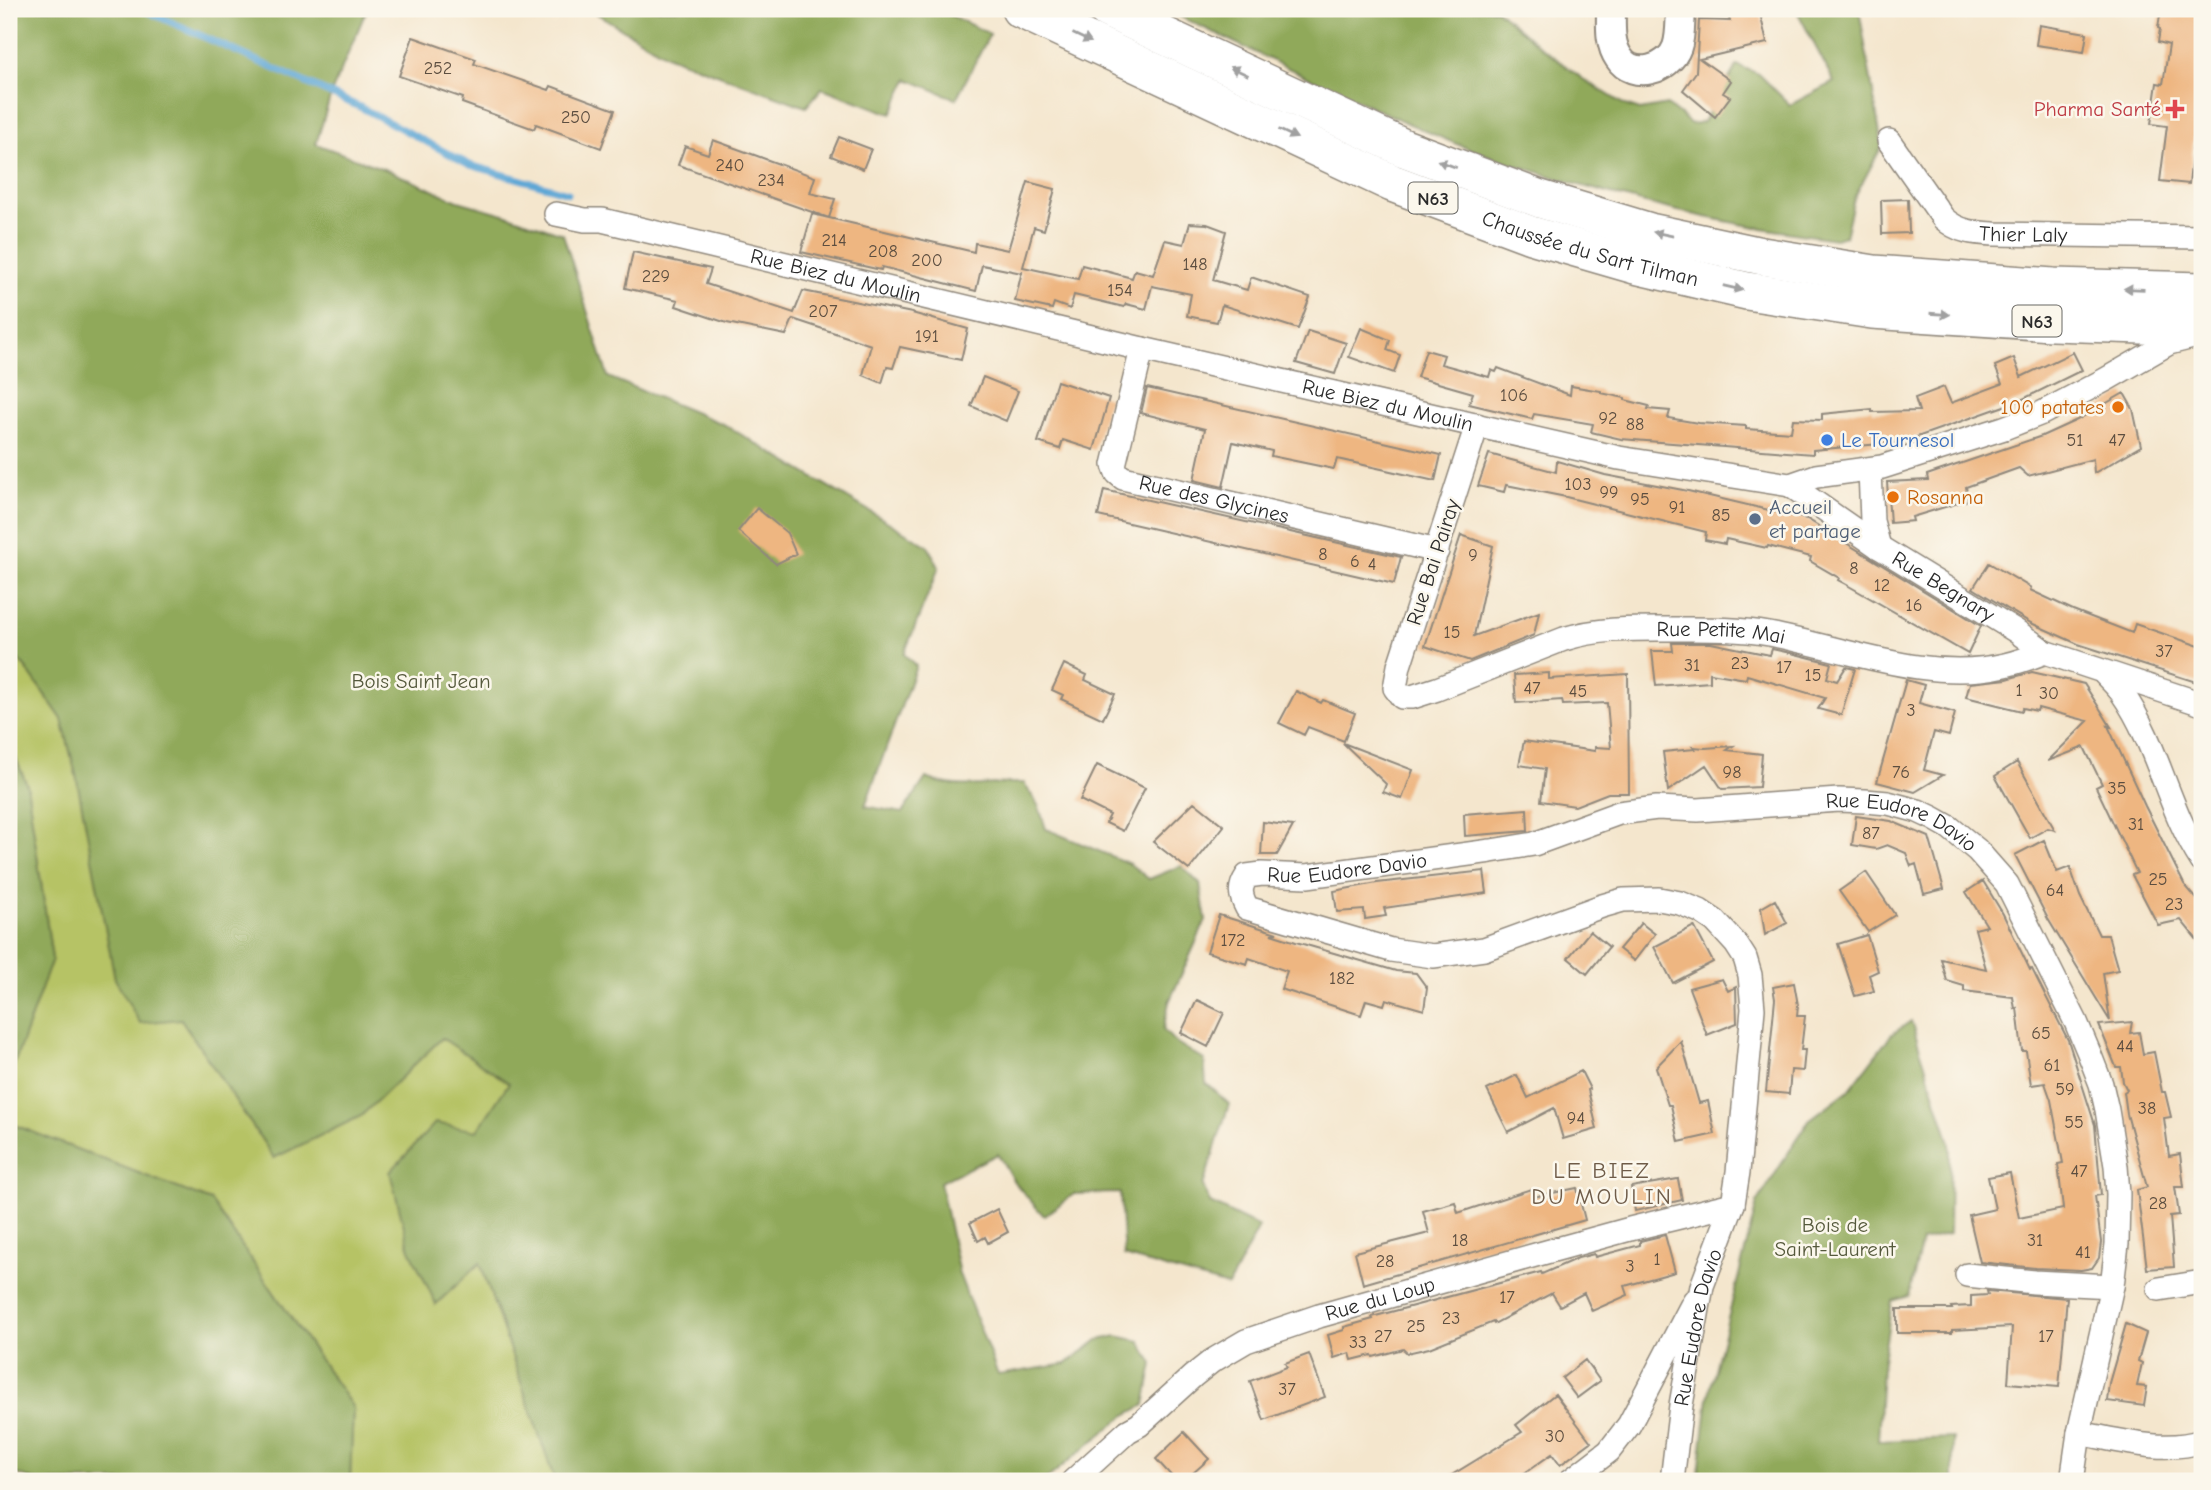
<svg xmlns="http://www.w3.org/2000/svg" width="2211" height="1490" font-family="'Comic Neue',sans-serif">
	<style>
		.green { fill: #b6c365; stroke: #707748; stroke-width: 2 }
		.forest { fill: #90a95a; stroke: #5e6a42; stroke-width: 2 }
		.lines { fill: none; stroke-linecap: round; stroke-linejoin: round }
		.stream { stroke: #5ea7d5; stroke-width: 7 }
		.building { fill: #eeb681 }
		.minor-casing { stroke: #90887c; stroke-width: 26 }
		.tertiary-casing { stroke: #90887c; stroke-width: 32 }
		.trunk-casing { stroke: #90887c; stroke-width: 40 }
		.minor { stroke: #fff; stroke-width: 23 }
		.tertiary { stroke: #fff; stroke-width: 28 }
		.trunk { stroke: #fff; stroke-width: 37 }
		.oneway { fill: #a0a0a0 }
		.health-dot { fill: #e0444e; stroke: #fbf7ec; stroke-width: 2.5 }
		.food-dot { fill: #e8710a; stroke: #fbf7ec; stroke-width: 2.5 }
		.shop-dot { fill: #3f7fe0; stroke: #fbf7ec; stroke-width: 2.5 }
		.service-dot { fill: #5c6f8a; stroke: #fbf7ec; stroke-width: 2.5 }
		.labels { text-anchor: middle; stroke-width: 5; stroke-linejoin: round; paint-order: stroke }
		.number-label { font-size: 18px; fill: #5c4e40 }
		.shield { fill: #fbf7ec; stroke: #696865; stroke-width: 2 }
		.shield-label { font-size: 19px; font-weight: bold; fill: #2b2b2b }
		.health-label { font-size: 21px; fill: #be3a42; stroke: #fbf7ec; text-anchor: end }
		.street-label { font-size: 21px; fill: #2b2b2b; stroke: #fbf7ec }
		.food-label { font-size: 21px; fill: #c56008; stroke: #fbf7ec; text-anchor: end }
		.shop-label { font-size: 21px; fill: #366cbe; stroke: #fbf7ec; text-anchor: start }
		.service-label { font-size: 21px; fill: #4e5e75; stroke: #fbf7ec; text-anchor: start }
		.park-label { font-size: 21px; fill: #55593c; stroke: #fbf7ec }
		.neighbourhood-label { font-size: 23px; letter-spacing: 2px; fill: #6f5c49; stroke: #fbf7ec }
	</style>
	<rect width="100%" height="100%" fill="#fbf7ec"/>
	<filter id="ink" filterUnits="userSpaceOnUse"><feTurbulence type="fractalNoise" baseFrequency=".0143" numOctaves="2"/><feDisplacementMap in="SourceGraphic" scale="14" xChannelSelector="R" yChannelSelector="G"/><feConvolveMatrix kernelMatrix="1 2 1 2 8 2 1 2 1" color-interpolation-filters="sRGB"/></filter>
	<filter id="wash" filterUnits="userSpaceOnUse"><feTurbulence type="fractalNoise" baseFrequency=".00686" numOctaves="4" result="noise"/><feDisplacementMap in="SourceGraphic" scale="28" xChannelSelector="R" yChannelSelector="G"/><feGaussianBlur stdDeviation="1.57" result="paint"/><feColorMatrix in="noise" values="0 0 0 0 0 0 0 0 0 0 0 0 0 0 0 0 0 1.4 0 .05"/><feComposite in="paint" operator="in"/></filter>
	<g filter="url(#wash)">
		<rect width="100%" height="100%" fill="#f4e6cd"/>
		<path class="green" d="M9,650L25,667L62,719L76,775L181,1019L274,1158L361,1116L442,1038L509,1083L477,1131L436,1304L480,1263L555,1481H350L353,1408L211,1201L9,1123V1078L52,959L27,785L9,742Z"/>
		<path class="forest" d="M9,9H367L332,91L316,144L392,172L458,201L511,216L563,234L608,377L725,425L928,546L939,567L904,654L916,666L865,806L902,813L926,778C961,792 988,782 1024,783L1039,807L1046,829L1130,864L1149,879L1181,866L1200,884L1206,920L1169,1002L1163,1030L1174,1041L1204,1060L1206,1083L1229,1104L1203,1186L1210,1203L1259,1227L1228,1286L1124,1256L1120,1193L1074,1194L1044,1216L1014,1182L998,1154L940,1182L959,1274L998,1375L1066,1364L1098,1340L1117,1336L1140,1341L1153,1364L1145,1405L1124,1416L1044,1481H555L480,1263L436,1304L410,1250L390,1172L435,1123L477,1131L509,1083L442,1038L361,1116L274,1158L181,1019L140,1023L115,979L76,775L62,719L25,667L9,650Z
			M589,9H937L990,34L956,99L908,79L891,114L822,88L806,107L668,56Z
			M1164,9H1496L1537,44L1583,79L1625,105L1640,110L1667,105L1691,124L1703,122L1737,65L1759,74L1790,105L1834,82L1796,9H1859L1882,146L1854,198L1845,236L1836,239C1737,227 1642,205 1547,175C1514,164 1479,154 1447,140C1351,100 1258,53 1164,9Z
			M9,742L27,785L52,959L9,1078Z
			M1911,1021L1950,1143L1949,1234L1922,1241L1909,1296L1892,1301L1882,1367L1878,1441L1953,1438V1481H1698L1708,1398L1757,1203L1809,1120L1850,1089L1891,1035Z
			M9,1123L211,1201L353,1408L350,1481H36L9,1471Z"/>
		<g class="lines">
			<path class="stream" d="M142,9L362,108L470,165L568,193"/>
		</g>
		<g id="blocks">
			<path class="building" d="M1726,9H1759L1767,43L1700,59L1731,81L1723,93L1730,97L1715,117L1683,90L1696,72L1699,20L1730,21Z
				M2161,9H2198L2201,68L2189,184L2160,181L2167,126L2151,124L2157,83L2163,84L2169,45L2158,42L2160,29L2158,28Z
				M2039,25L2087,33L2084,52L2036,45Z
				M413,37L476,59L474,64L549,90L551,86L615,110L601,148L536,124L534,129L462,103L463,98L399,76Z
				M839,137L871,149L863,169L831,156Z
				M713,140L815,177L810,193L835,199L829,218L678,165L685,146L708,154Z
				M1028,182L1055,189L1044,230L1034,227L1023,267L1078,279L1082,265L1132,278L1135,270L1153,275L1165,240L1184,244L1190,223L1207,224L1226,231L1213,280L1247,290L1251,277L1310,297L1298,329L1222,305L1217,322L1187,316L1191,294L1152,286L1146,309L1126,304L1124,307L1074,295L1070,309L1054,303L1052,309L1015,301L1022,271V273L982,265L976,291L882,267L881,270L801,252L812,214L974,252L975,243L1008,250Z
				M1908,199L1909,233L1882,234L1881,200Z
				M633,252L711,269L706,284L794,313L803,291L912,313L968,329L961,360L900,347L893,368L887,367L882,383L863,375L871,345L793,319L786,335L727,323L676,306L678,300L625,288Z
				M1361,328L1390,340L1387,350L1400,355L1394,373L1349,357Z
				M1308,331L1346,343L1335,374L1296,363Z
				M1426,350L1444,355L1441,364L1489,377L1491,370L1496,372L1498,368L1570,395L1571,386L1601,391V393L1625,398V400L1649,406L1648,409L1670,411L1668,418L1698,423L1746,426V429L1791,432L1793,419L1822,420V414L1872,409V412L1919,411L1915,398L1944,387L1951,403L2002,384L1995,366L2014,358L2021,377L2073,352L2082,370L2021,400L1903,442L1813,450V454L1621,439L1591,432L1593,424L1534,414L1532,419L1469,404L1473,393L1417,377Z
				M983,377L1018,391L1006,421L971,406Z
				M1057,381L1109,398L1094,450L1063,440L1060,449L1038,442Z
				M1147,388L1441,455L1435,481L1337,459L1334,469L1271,456L1272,451L1233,442L1223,487L1194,480L1205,429L1141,413Z
				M2124,393L2133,409L2141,446L2094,473L2093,459L2028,476L2019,468L1966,487L1968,500L1912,517L1913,521L1890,523L1887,482L1928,480L1927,475L2042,436L2077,420Z
				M1489,454L1556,472L1557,461L1605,475L1688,491L1807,519L1981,626L1968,654L1847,585L1838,580L1839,578L1810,561L1811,557L1768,546L1767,548L1726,539L1725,544L1705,540L1706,532L1566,497L1506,485L1504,492L1478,486Z
				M1104,490L1401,557L1394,584L1098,516Z
				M757,508L787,533L796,554L776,564L738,531Z
				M1461,535L1493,546L1474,636L1539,612L1534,635L1470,661L1425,646Z
				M1989,563L2031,588L2030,590L2073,610L2132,633L2135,624L2202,647V684L2078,644L2031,623L1973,588Z
				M1672,643H1711L1770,655L1772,649L1795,654L1831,663L1827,678L1837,681L1846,667L1855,669L1841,715L1818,709L1825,698L1747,675L1746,679L1710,673V682L1656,686L1652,651H1673Z
				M1064,664L1087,675L1085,680L1115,694L1103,719L1061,699L1063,695L1052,690Z
				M2032,672L2084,684L2100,709L2111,727L2108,726L2145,806L2184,884L2202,905V946L2181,920L2158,925L2132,875L2137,873L2096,787L2102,784L2084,747L2048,761L2088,721L2038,708L2037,711L2023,708L2022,711L1966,697L1970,683L2007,679Z
				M1549,673V679L1628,674L1629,793H1608L1575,806L1541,801L1545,769L1519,765L1524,741L1595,751V747L1611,748L1607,703L1563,705L1562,700L1516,703L1514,675Z
				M1906,680L1924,685L1919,703L1955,713L1949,736L1934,732L1924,770L1943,775L1915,792L1877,782Z
				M1296,691L1321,703L1323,700L1355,713L1344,741L1308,727L1304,735L1279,723Z
				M1343,743L1413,770L1402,799L1383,792L1386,784Z
				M1733,746L1727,750L1762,754L1759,787L1722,789L1706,765L1668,791L1663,752L1695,749L1693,747L1705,748Z
				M2017,762L2046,814L2055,830L2048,828L2030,838L1995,776Z
				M1097,765L1145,788L1123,831L1106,823L1110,815L1080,800Z
				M1194,802L1224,826L1189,870L1153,842Z
				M1527,809L1528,831L1465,836L1464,814Z
				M1856,816L1891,821L1929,837L1944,889L1924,894L1916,864L1911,866L1906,853L1887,845L1876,849L1852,845Z
				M1263,822L1293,826L1277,855H1261Z
				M2044,840L2057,872L2070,867L2080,896L2099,935H2108L2118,970L2103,973L2110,1021L2048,919L2015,855Z
				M1484,871L1487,893L1384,908L1386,916L1365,919L1364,910L1337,912L1334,891L1377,883Z
				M1866,872L1895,915L1868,932L1839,891Z
				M1983,881L2003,914L2030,970L2032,969L2068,1040L2095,1125L2101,1195L2095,1196L2101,1242L2099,1258L2092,1268L2081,1270L2035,1268L1980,1262L1969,1215L1995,1209L1988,1177L2010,1173L2019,1218L2063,1209L2058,1164L2063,1163L2051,1100L2045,1083L2031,1085L2026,1051H2022L2017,1008L2015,1009L2013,997L1964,991V986L1947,981L1941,959L1986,969L1975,929L1987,926L1966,892Z
				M1775,900L1787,923L1765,935L1761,908Z
				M1219,915L1277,933L1271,934L1296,942L1396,971L1416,973L1427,988L1424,1010L1386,999L1384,1005L1366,1000L1361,1015L1281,989L1287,971L1249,958L1247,964L1207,952Z
				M1641,923L1655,934L1634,961L1619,949Z
				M1694,926L1713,962L1673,983L1654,947Z
				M1590,931L1609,947L1587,974L1568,958Z
				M1867,935L1878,971L1869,975L1874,991L1855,996L1838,944Z
				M1722,979L1728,991L1736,987L1737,1023L1707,1035L1689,988Z
				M1794,983L1798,1005L1797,1016H1805L1801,1050H1805L1803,1071L1791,1070L1789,1094L1766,1092L1775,999L1773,987Z
				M1197,1000L1224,1013L1208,1047L1181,1033Z
				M2132,1022L2130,1033L2139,1032L2143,1054L2154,1052L2162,1092H2165L2171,1117L2164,1118L2169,1156L2180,1154L2184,1187H2175L2179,1215L2170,1216L2174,1267L2147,1269L2137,1190L2147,1187L2127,1114L2124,1092L2127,1090L2123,1082L2121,1067H2116L2099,1025Z
				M1681,1041L1699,1103L1708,1101L1715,1134L1679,1142L1671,1105H1668L1656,1067Z
				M1581,1071L1590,1089L1588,1090L1597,1129L1563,1139L1554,1108L1508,1132L1487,1090L1517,1075L1528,1098Z
				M1678,1179L1682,1200L1635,1211L1631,1187Z
				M1577,1188L1585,1220L1363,1284L1355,1252L1429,1233L1423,1211L1455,1202L1458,1213L1531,1189L1533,1197Z
				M997,1209L1008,1232L988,1243L985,1237L978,1241L970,1223Z
				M1665,1235L1675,1272L1625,1286L1628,1295L1592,1311L1584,1293L1560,1306L1552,1293L1494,1324L1493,1322L1429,1348L1407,1353L1403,1349L1373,1357L1372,1355L1352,1360L1350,1353L1334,1358L1328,1335L1344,1330V1327L1373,1319L1372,1317L1541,1272L1542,1274L1578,1258L1594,1254L1595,1257L1640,1245V1241Z
				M1987,1291L2067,1298L2059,1387L2008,1383L2012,1327L1952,1330V1333H1897V1309H1952L1951,1307L1971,1306V1296L1988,1295Z
				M2126,1324L2146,1333L2138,1361L2142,1363L2137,1386L2147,1387L2144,1406L2107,1401L2109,1383Z
				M1309,1354L1325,1397L1264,1420L1250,1381L1287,1367L1285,1363Z
				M1585,1360L1600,1381L1577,1398L1562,1378Z
				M1555,1394L1591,1442L1560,1465L1552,1454L1513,1481H1442L1522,1432L1516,1425Z
				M1184,1432L1209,1459L1184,1481H1176L1156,1459Z"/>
		</g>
	</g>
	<g filter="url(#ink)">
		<use href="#blocks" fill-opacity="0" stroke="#90887c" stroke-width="2"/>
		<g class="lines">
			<g class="minor-casing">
				<g id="minor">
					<path id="s1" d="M1889,141L1943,218C1958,232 1974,233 1994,234L2202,237"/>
					<path id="s2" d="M556,214L585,220H602L1142,349L1619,458L1790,485L1816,476L1882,467L2004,428L2042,413L2105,380L2169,343L2197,336"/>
					<path id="s3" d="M1142,349L1114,465L1117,473L1123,478L1437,551"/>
					<path id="s4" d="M1477,425L1399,666L1395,688L1402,697H1412L1437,689L1564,639C1599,628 1632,629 1669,629C1703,629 1736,628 1769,634C1845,648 1927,683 2005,665C2018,662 2032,657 2045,652"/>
					<path d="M1870,469L1872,521L1879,547"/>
					<path id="s5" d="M1790,485L1879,547L2016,631L2045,652L2202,704"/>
					<path d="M2104,673C2110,680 2117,686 2122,693C2158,744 2168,810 2202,861"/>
					<path d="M1967,1275L2034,1282L2112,1286"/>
					<path d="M2159,1289L2202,1282"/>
					<path id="s6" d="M1073,1481L1128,1431L1139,1425L1193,1376L1212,1361L1246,1341L1319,1316L1539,1254L1630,1229L1733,1204"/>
					<path d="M1570,1481L1609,1451L1629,1425L1694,1301"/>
					<path id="s7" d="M1672,1481L1681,1405L1702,1286L1733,1204L1738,1172L1753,1009L1750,975L1745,958L1736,944L1715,921L1700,911L1680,903L1659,899L1623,900L1602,906L1484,949L1433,956L1391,950L1247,908C1240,895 1239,888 1247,876L1262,874L1307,876L1491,851L1534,844L1619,813L1657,808L1698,810L1839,800L1865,801L1888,803L1918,811L1933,818L1949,827L1977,850L2007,884L2076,1022L2089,1053L2101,1084L2107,1110L2116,1166L2118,1194L2117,1244L2112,1286L2079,1433"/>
					<path d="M2072,1481L2079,1433C2118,1440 2163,1454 2202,1441"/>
				</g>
			</g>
			<g class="tertiary-casing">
				<path id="tertiary" d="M1611,9C1611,24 1609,44 1619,58C1633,80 1669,70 1677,47C1681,36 1680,21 1681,9"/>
			</g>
			<g class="trunk-casing">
				<g id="trunk">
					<path id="s8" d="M1020,9L1392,183L1531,235L1635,265L1747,291L1872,310L2052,322L2202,327"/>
					<path d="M1107,9L1404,148L1540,199L1650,232L1762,256L1874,274L2053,287L2202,291"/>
				</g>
			</g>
			<use href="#minor" class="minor"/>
			<use href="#tertiary" class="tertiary"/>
			<use href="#trunk" class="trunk"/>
		</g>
		<defs><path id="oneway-solid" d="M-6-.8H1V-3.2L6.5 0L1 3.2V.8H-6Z" transform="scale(1.75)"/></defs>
		<g class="oneway">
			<use href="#oneway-solid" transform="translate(1082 38) rotate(25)"/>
			<use href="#oneway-solid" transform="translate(1239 71) rotate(-155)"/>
			<use href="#oneway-solid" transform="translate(1288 134) rotate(25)"/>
			<use href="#oneway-solid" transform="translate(1447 164) rotate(-159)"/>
			<use href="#oneway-solid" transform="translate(1663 234) rotate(-168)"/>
			<use href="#oneway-solid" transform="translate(1733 288) rotate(13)"/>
			<use href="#oneway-solid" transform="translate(2134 289) rotate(-178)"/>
			<use href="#oneway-solid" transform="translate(1940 314) rotate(4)"/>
		</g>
	</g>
	<path class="health-dot" d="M2171.5 98.5h7v7h7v7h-7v7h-7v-7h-7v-7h7z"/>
	<g class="food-dot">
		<circle cx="2118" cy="407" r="7"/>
		<circle cx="1893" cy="497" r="7"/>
	</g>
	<circle class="shop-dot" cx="1827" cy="440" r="7"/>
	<circle class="service-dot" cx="1755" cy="519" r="7"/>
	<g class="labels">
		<g class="number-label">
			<text x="438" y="74">252</text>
			<text x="576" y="123">250</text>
			<text x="730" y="171">240</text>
			<text x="771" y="186">234</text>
			<text x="834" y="246">214</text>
			<text x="883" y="257">208</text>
			<text x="927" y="266">200</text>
			<text x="1195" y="270">148</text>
			<text x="656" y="282">229</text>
			<text x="1120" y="296">154</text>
			<text x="823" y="317">207</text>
			<text x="927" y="342">191</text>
			<text x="1514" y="401">106</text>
			<text x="1608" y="424">92</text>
			<text x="1635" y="430">88</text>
			<text x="2075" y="446">51</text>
			<text x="2117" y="446">47</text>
			<text x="1578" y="490">103</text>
			<text x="1609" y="498">99</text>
			<text x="1640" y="505">95</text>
			<text x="1677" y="513">91</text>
			<text x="1721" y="521">85</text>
			<text x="1323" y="560">8</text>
			<text x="1473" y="561">9</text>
			<text x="1355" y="567">6</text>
			<text x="1372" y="570">4</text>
			<text x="1854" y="574">8</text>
			<text x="1882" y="591">12</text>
			<text x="1914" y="611">16</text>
			<text x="1452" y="638">15</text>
			<text x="2164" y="657">37</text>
			<text x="1740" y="669">23</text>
			<text x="1692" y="671">31</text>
			<text x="1784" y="673">17</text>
			<text x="1813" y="681">15</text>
			<text x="1532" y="694">47</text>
			<text x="2019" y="696">1</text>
			<text x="1578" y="697">45</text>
			<text x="2049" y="699">30</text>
			<text x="1911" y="716">3</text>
			<text x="1732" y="778">98</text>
			<text x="1901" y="778">76</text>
			<text x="2117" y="794">35</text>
			<text x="2136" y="830">31</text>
			<text x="1871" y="839">87</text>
			<text x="2158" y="885">25</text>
			<text x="2055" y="896">64</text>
			<text x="2174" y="910">23</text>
			<text x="1233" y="946">172</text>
			<text x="1342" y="984">182</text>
			<text x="2041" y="1039">65</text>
			<text x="2125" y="1052">44</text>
			<text x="2052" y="1071">61</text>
			<text x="2065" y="1095">59</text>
			<text x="2147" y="1114">38</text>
			<text x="1576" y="1124">94</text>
			<text x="2074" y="1128">55</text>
			<text x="2079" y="1177">47</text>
			<text x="2158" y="1209">28</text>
			<text x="1460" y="1246">18</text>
			<text x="2035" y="1246">31</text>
			<text x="2083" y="1258">41</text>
			<text x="1657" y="1265">1</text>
			<text x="1385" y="1267">28</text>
			<text x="1630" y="1272">3</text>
			<text x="1507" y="1303">17</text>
			<text x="1451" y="1324">23</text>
			<text x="1416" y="1332">25</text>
			<text x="1383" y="1342">27</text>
			<text x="2046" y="1342">17</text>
			<text x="1358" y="1348">33</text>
			<text x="1287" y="1395">37</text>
			<text x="1555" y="1442">30</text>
		</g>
		<g class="shield">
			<rect x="1408.5" y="182.5" width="49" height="31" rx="5"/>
			<rect x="2012.5" y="305.5" width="49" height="31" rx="5"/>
		</g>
		<g class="shield-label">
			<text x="1433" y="205">N63</text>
			<text x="2037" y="328">N63</text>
		</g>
		<g class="health-label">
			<text x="2161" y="116">Pharma Santé</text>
		</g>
		<g class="street-label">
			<text dy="7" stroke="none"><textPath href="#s1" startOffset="178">Thier Laly</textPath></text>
			<text dy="7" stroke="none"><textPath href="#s8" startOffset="620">Chaussée du Sart Tilman</textPath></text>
			<text dy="7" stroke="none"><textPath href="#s2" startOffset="287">Rue Biez du Moulin</textPath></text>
			<text dy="7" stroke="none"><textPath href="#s2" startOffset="854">Rue Biez du Moulin</textPath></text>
			<text dy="7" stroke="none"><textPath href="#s3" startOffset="229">Rue des Glycines</textPath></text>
			<text transform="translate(1433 562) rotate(-72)" y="7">Rue Bai Pairay</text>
			<text dy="7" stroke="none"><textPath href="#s5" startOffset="184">Rue Begnary</textPath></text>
			<text dy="7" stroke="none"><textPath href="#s4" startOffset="618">Rue Petite Mai</textPath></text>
			<text dy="7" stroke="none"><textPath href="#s7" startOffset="1771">Rue Eudore Davio</textPath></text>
			<text dy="7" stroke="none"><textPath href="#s7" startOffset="1204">Rue Eudore Davio</textPath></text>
			<text dy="7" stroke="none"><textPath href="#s6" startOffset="364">Rue du Loup</textPath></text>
			<text dy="7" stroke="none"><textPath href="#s7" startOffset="156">Rue Eudore Davio</textPath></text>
		</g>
		<g class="food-label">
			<text x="2104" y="414">100 patates</text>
			<text x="1907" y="504" text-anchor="start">Rosanna</text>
		</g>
		<g class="shop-label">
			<text x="1841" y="447">Le Tournesol</text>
		</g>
		<g class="service-label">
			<text x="1769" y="514">Accueil<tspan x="1769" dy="24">et partage</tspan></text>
		</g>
		<g class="park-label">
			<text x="421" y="688">Bois Saint Jean</text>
			<text x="1835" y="1232">Bois de<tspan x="1835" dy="24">Saint-Laurent</tspan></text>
		</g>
		<g class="neighbourhood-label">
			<text x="1602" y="1178">LE BIEZ<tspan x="1602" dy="26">DU MOULIN</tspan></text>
		</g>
	</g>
	<rect width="2211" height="1490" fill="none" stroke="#fbf7ec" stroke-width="35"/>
</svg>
